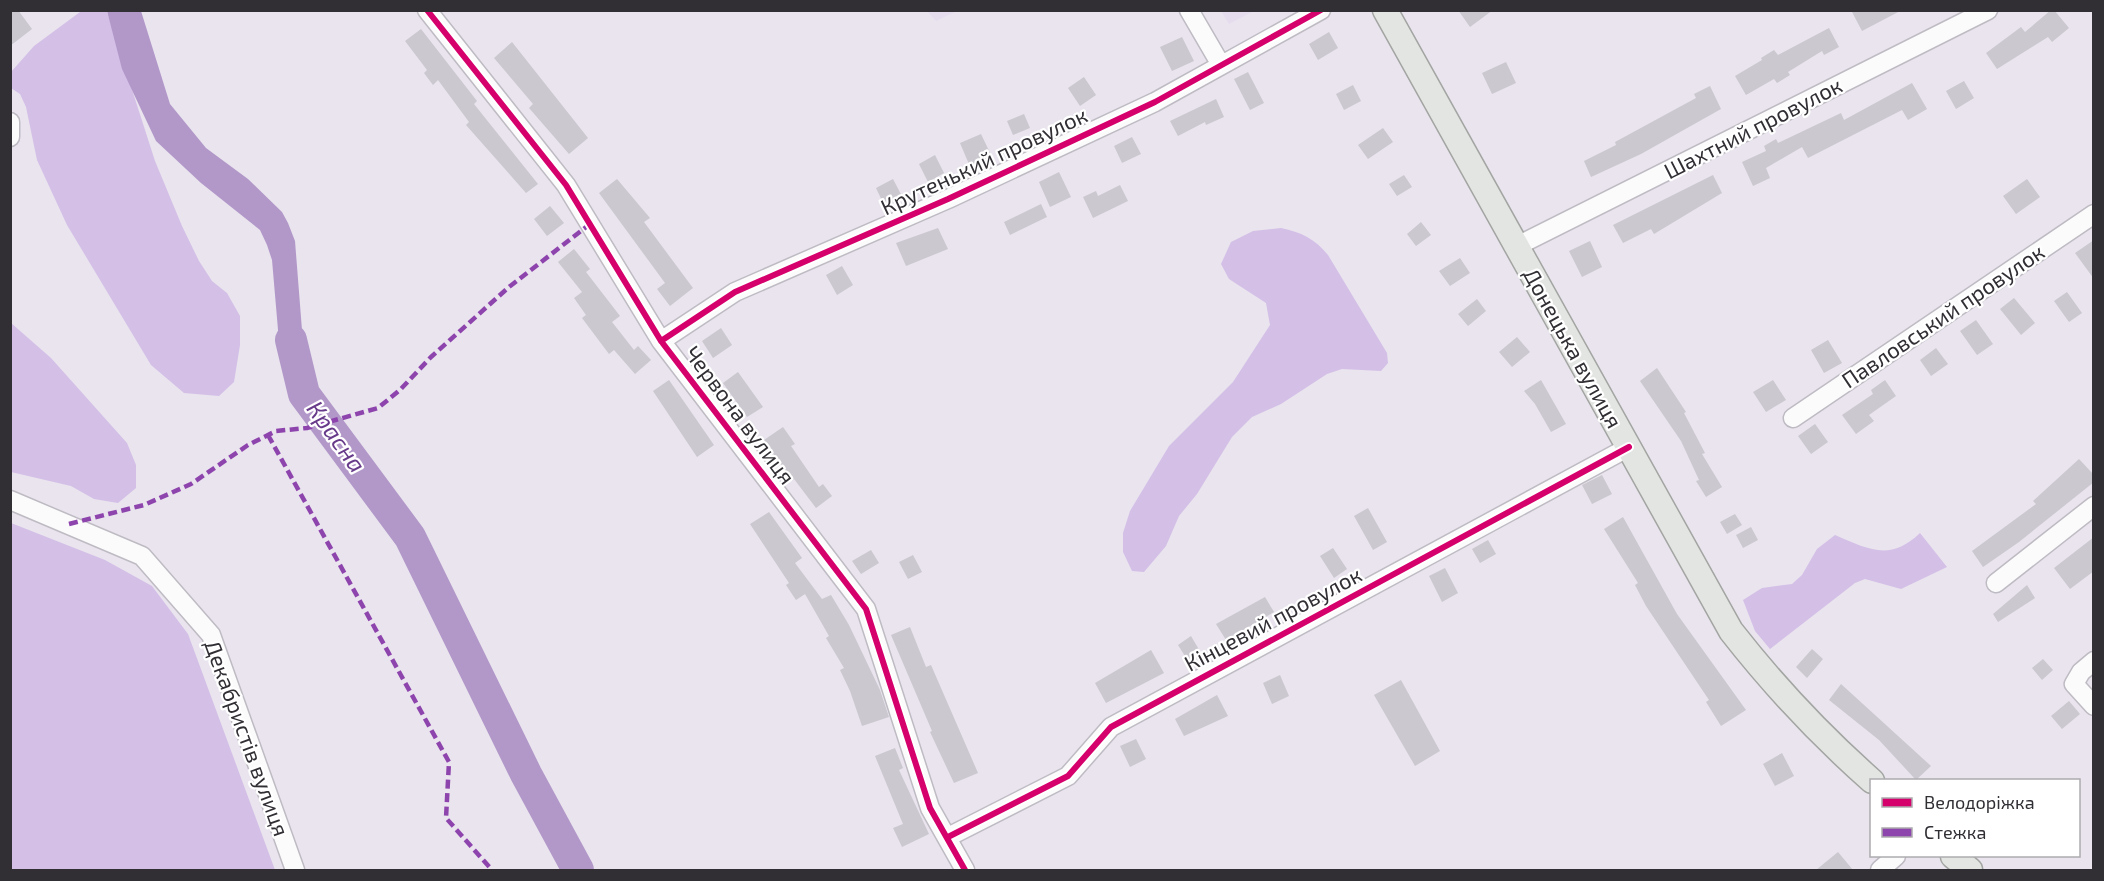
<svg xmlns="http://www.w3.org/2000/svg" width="2104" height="881" font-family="'Exo 2',sans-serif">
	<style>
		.built { fill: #e5dcee }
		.green { fill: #d4bfe7 }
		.water { fill: #b298c9 }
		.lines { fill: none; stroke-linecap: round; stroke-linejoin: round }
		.river { stroke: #b298c9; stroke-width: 32 }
		.building { fill: #cbc8cf }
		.minor-casing { stroke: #bfbbc3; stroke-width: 21 }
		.major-casing { stroke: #a3a5a2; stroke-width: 27 }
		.minor { stroke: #fcfbfc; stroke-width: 18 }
		.major { stroke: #e3e5e2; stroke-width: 24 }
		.quiet { stroke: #8e44ad; stroke-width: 4.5; stroke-dasharray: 9 4.5; stroke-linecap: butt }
		.cycleway-casing { stroke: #fff; stroke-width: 10 }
		.cycleway { stroke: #d6006c; stroke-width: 6 }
		.labels { text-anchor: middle; stroke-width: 4.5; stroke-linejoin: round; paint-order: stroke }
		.street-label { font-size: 22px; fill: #312e34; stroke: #fff }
		.water-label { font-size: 24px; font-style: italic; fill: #673a8a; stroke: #fff }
	</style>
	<rect width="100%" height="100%" fill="#e9e4ee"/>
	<path class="built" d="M927,11H957L936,21Z
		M1221,11H1254L1229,24Z"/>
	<path class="green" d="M80,12H107L155,161L182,226L199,261L212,281L227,293L240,316V345L234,382L219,396L184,393L151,365L67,225L37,160L26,107L20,94L11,88V72L34,46Z
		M1281,228C1301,232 1315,239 1328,255L1387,353L1388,363L1381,371L1342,369L1327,374L1281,404L1252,417L1232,437L1197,494L1179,516L1166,546L1144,572L1132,571L1123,552V533L1130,511L1169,446L1233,382L1270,325L1266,303L1229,279L1221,264L1231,242L1253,231Z
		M11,323L51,358L127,443L136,465V488L118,503L94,499L71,486L11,472Z
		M11,523L105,560L152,586L188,634L275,870H11Z
		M1920,533L1947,567L1901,589L1865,579L1855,583L1770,649L1755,631L1743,600L1762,588L1792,584L1802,575L1817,549L1835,535C1868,549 1890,562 1920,533Z"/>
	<path class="water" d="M107,11H141L170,104L206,148L248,179L282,212L288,223L295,241L302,330L312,377L289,384L280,353L272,260L267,245L260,230L201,183L156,141L122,69Z"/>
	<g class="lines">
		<path class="river" d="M291,340L304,394L410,537L526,774L578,870"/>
	</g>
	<path class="building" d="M10,10H18L32,29L10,46Z
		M1458,10H1493L1470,27Z
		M1851,10H1902L1862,31Z
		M2051,10H2054L2069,28L2052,42L2048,37L1997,69L1986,53L2021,27L2025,32Z
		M1829,28L1839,47L1824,55L1822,51L1788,72L1790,75L1777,83L1774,79L1746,95L1735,76L1762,60L1761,58L1774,50L1778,55Z
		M421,29L477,101L474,104L538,184L526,193L466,125L469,122L438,80L433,85L424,73L427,70L405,41Z
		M1329,32L1338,48L1318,60L1309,44Z
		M1182,37L1194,61L1172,71L1160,47Z
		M512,42L588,138L569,154L529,108L533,104L494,58Z
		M1506,62L1516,83L1492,94L1482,73Z
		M1248,72L1264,103L1250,110L1234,79Z
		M1084,77L1096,95L1080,106L1068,88Z
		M1964,81L1974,98L1956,109L1946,91Z
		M1912,83L1927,109L1908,120L1902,110L1808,158L1802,147L1766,168L1770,178L1753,186L1742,162L1766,151L1764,146L1776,139L1778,143L1841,113L1844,120Z
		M1353,85L1361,101L1344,110L1336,94Z
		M1710,86L1721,109L1641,154L1591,177L1584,161L1616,145L1615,142L1696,98L1694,94Z
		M1216,99L1224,117L1206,125L1205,122L1178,136L1170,121Z
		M1024,114L1030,128L1013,135L1007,121Z
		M1383,128L1393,142L1368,159L1358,145Z
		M981,134L993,159L971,169L960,143Z
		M1132,137L1141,154L1122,163L1114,146Z
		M935,155L944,173L928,182L919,164Z
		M1059,172L1071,197L1050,207L1039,182Z
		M1404,175L1412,187L1397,196L1389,184Z
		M1713,175L1722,193L1654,234L1651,229L1623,243L1613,225Z
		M617,179L650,218L644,222L693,288L670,306L657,289L665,283L599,193Z
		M893,179L903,198L885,207L876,188Z
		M2027,179L2040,197L2016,214L2003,196Z
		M1120,185L1128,201L1093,218L1083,197L1096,191L1098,196Z
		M1041,204L1047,217L1010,235L1004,222Z
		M550,206L564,223L547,236L534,219Z
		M1421,222L1431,235L1416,246L1407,234Z
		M938,228L948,249L906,266L896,243Z
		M2094,240V279L2075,253Z
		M1590,241L1602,267L1582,277L1569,251Z
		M574,249L590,269L586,272L620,316L612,322L634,350L638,346L651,360L635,374L614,350L609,354L582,318L586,315L574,298L582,292L558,262Z
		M1460,258L1470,273L1450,286L1439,271Z
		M842,266L853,285L837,295L826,275Z
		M2067,292L2082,313L2069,322L2054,301Z
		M2014,298L2035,323L2021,335L2000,309Z
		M1477,299L1486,311L1468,326L1458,314Z
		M1976,320L1993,344L1977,355L1960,331Z
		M721,328L732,345L713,358L702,341Z
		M1517,337L1530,352L1512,367L1499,352Z
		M1828,340L1842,363L1824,373L1811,350Z
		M1936,348L1948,364L1931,376L1920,360Z
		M1657,368L1686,412L1684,413L1705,453L1702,454L1722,487L1706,497L1696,481L1699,480L1681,441L1640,381Z
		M738,372L763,407L747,417L723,383Z
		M669,380L714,445L697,457L653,391Z
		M1541,380L1566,424L1551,432L1535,404L1524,391Z
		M1773,380L1786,400L1766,412L1753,392Z
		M1885,380L1896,396L1869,415L1874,421L1856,434L1842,415L1873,394L1871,390Z
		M1815,424L1828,442L1811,454L1798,436Z
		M783,427L795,444L791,446L819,487L823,484L832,496L816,508L794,479L792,481L764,440Z
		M2079,459L2094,475V482L2019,542L1983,567L1972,551L2036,504L2033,501Z
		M1602,475L1612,494L1592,504L1582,485Z
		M1368,508L1387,542L1373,550L1354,516Z
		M769,512L802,558L795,563L822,599L831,595L849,625L880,690L889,717L862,726L850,691L840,670L844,668L826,638L829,636L805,594L796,600L786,585L789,583L750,524Z
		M1735,514L1742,525L1727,534L1720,522Z
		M1623,517L1677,614L1746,710L1721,726L1706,702L1709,700L1646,606L1635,585L1638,583L1604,529Z
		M1751,527L1758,540L1743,548L1736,535Z
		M2094,537V571L2070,589L2054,568Z
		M1488,540L1496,554L1480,563L1472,549Z
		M1333,548L1347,569L1334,578L1320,556Z
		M871,550L879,563L861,574L852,561Z
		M913,555L922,572L908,579L899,562Z
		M1445,568L1458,593L1442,602L1429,576Z
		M2027,585L2035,598L1998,622L1993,614Z
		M1265,597L1274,612L1226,640L1216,624Z
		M910,627L926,667L931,665L978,773L954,783L930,732L932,731L891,635Z
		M1191,636L1201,653L1188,661L1178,645Z
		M1812,649L1823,659L1807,678L1796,667Z
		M1151,650L1164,673L1106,703L1095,683Z
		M2043,659L2053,670L2042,680L2032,668Z
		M1280,675L1289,696L1272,704L1263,683Z
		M1401,680L1440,751L1415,766L1374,695Z
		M1841,684L1931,766L1916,780L1879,740L1829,700Z
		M1217,695L1228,716L1184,736L1175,719Z
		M2069,701L2080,714L2062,729L2051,716Z
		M1136,739L1146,759L1130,767L1120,746Z
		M895,748L903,768L899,770L929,834L902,847L893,828L903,824L875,756Z
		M1782,753L1794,776L1775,786L1763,764Z
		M1838,852L1853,870H1816Z"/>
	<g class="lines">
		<g class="minor-casing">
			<path id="minor" d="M427,10L566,185L661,341L866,609L930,808L965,870
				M1189,10L1221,65
				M10,122V137
				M1517,246L1988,10
				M661,341L735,292L948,199L1155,102L1321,10
				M1793,418L2094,214
				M10,500L142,556L211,635L295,870
				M1996,583L2094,506
				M2094,661L2081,672L2074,684L2094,706
				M948,837L1068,776L1111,727L1629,447
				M1880,870L1896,856"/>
		</g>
		<g class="major-casing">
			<path id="major" d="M1385,10L1731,631C1774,686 1820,735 1872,781
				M1953,856L1970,870"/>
		</g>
		<use href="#minor" class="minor"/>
		<use href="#major" class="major"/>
		<path class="quiet" d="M268,435L449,762L446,818L492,870
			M69,524L144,505L191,484L248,445L276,431L307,428L378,408L400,390L431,357L509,287L590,224"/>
		<g class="cycleway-casing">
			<path id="cycleway" d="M427,10L566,185L661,341L866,609L930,808L965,870
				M661,341L735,292L948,199L1155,102L1321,10
				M948,837L1068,776L1111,727L1629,447"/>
		</g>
		<use href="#cycleway" class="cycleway"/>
	</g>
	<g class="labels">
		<g class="street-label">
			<text transform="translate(1753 128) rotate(-27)" y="8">Шахтний провулок</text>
			<text transform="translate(984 161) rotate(-25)" y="8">Крутенький провулок</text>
			<text transform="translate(1943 316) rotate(-34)" y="8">Павловський провулок</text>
			<text transform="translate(1573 348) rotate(61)" y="8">Донецька вулиця</text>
			<text transform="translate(740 415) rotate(53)" y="8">Червона вулиця</text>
			<text transform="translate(1273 619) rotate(-28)" y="8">Кінцевий провулок</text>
			<text transform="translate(247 738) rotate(70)" y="8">Декабристів вулиця</text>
		</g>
		<g class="water-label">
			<text transform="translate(336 437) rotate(54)" y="8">Красна</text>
		</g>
	</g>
	<rect width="2104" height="881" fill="none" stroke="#312e34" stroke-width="24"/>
	<rect x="1870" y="779" width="210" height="78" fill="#ffffff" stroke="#adabae" stroke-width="1.5"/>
	<rect x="1882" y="798" width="30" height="9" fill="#d6006c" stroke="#adabae" stroke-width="1.5"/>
	<text x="1924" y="809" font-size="18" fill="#312e34">Велодоріжка</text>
	<rect x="1882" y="828" width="30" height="9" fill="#8e44ad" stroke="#adabae" stroke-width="1.5"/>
	<text x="1924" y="839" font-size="18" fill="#312e34">Стежка</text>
</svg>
